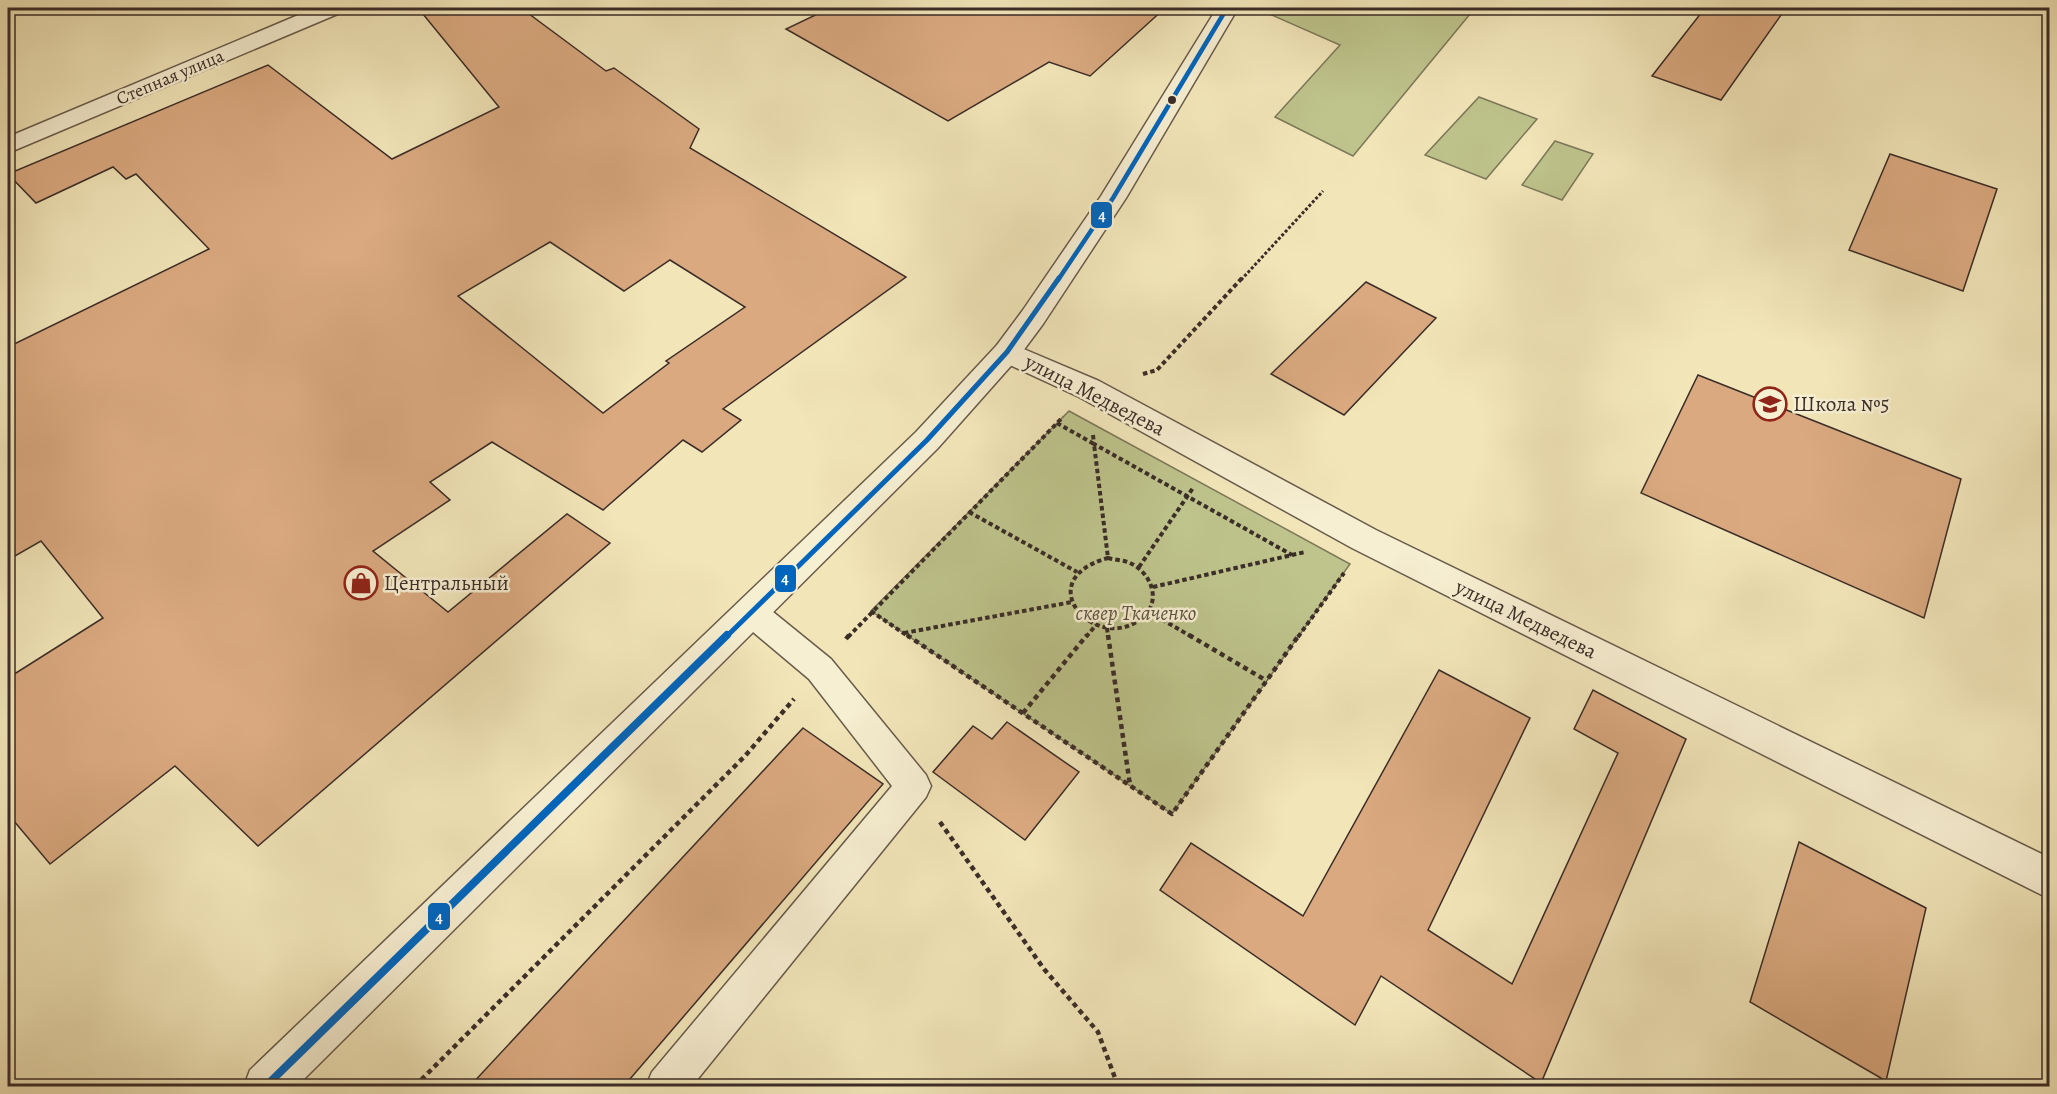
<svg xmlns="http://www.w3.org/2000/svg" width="2057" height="1094" font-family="Alegreya,serif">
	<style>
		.green { fill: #bec48c; stroke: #7c785a; stroke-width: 1.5 }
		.building { fill: #daa980; stroke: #3a2d28; stroke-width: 1.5; fill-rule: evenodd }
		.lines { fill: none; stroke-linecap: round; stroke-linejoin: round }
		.service-casing { stroke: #685b4c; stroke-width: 3 }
		.minor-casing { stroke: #685b4c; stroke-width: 3 }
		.tertiary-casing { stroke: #685b4c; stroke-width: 3 }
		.path-far2 { stroke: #3a2d28; stroke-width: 3; stroke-dasharray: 3 2; stroke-linecap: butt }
		.path-far1 { stroke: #3a2d28; stroke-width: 4; stroke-dasharray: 4.5 3; stroke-linecap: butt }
		.path { stroke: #3a2d28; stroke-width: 4.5; stroke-dasharray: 5 4; stroke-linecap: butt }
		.service { fill: #f7efd2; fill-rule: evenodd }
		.minor { fill: #f7efd2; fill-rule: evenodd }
		.tertiary { fill: #f7efd2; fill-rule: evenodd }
		.bus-1-far2-casing { stroke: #f7efd2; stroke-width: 8 }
		.bus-1-far1-casing { stroke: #f7efd2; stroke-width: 10 }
		.bus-1-casing { stroke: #f7efd2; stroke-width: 12 }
		.bus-1-far2 { stroke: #0065bd; stroke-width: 4.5 }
		.bus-1-far1 { stroke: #0065bd; stroke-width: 5 }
		.bus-1 { stroke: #0065bd; stroke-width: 8 }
		.bus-dot { fill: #3a2d28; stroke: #f7efd2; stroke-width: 2 }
		.labels { text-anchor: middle; stroke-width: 5; stroke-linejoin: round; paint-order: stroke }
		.far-street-label { font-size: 18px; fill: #3a2d28; stroke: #f7efd2 }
		.street-label { font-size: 21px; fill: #3a2d28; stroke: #f7efd2 }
		.poi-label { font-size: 21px; fill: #3a2d28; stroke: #f7efd2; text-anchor: start }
		.park-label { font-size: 21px; font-style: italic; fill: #5b5341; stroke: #f7efd2 }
		.line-badge { stroke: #f7efd2; stroke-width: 2 }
		.badge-label { font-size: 16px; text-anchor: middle; font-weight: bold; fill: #fff }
	</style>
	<rect width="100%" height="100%" fill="#f2e6b9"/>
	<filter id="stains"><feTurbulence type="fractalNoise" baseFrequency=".00333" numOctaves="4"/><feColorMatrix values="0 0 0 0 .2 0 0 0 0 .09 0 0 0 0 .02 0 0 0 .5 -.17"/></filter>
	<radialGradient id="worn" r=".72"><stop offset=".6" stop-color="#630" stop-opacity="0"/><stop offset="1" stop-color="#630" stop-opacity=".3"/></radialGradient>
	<path class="green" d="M1268,8H1475L1353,156L1275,117L1340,45L1265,12Z
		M1479,97L1537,119L1486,179L1425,155Z
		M1555,141L1593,154L1562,200L1522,185Z
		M1069,411L1350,564L1172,814L871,611Z"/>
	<path class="building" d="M418,8H521L606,71L614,68L699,129L690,148L906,277L723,409L741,420L702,452L683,440L603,510L492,442L430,482L450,500L373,551L448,612L567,514L610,543L258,846L175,766L50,864L8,814V678L103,618L41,541L8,560V347L209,249L136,174L126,179L113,167L36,203L8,174L268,65L392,159L499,107ZM550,242L624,291L670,260L745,307L666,361L669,363L603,413L458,296Z
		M830,8H1165L1090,76L1049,62L948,121L786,29Z
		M1705,8H1786L1721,100L1652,76Z
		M1890,154L1997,189L1963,291L1849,250Z
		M1366,282L1436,318L1344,415L1271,374Z
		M1698,375L1961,479L1924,618L1641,493Z
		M1439,670L1530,718L1428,930L1512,984L1618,753L1574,729L1593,690L1686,739L1541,1083L1381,976L1355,1025L1160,890L1191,843L1303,916Z
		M1007,722L1079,772L1025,840L933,772L973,726L992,739Z
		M803,728L883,784L624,1086H470Z
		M1799,842L1926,908L1886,1081L1750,1002Z"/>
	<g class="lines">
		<g class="service-casing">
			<path id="service" d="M751,599L762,603L831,659L926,775L931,786L926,797L692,1086H646L652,1072L892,786L809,679L740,621L735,612L740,603Z"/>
		</g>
		<g class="minor-casing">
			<path id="minor" d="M315,8H343L340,13L8,153V137Z
				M1007,342L1099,381L1376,530L2050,858V899L1352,548L1079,397L997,359L993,352L997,345Z"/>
		</g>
		<g class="tertiary-casing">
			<path id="tertiary" d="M1217,8H1238L1126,198L1043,324L1017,359L938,448L297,1086H244L250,1070L916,432L997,345L1023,310L1101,196Z"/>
		</g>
		<path class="path-far2" d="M1241,280L1323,191"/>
		<path class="path-far1" d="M1143,374L1157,370L1242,278
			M1057,423L1094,444L1108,558
			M1093,435L1094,444L1292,555
			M969,512L1077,572
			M1108,558C1115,560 1124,560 1130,563C1150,572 1162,599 1144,616C1100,658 1025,581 1108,558Z
			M1139,567L1193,488
			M1153,587L1305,552
			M871,611L909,637
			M1149,612L1192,637
			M1107,628L1108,637
			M904,633L1072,602
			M848,637L1063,417
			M1086,637L1096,625
			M1298,637L1344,573"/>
		<path class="path" d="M907,635L1172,814L1299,635
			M1108,635L1130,785
			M1189,635L1267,681
			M846,639L849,635
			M1023,713L1087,635
			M940,822L1044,969L1098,1032L1118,1086
			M415,1086L745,756L794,699"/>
		<use href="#service" class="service"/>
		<use href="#minor" class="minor"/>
		<use href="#tertiary" class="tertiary"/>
		<g class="bus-1-far2-casing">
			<path id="bus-1-far2" d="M1058,280L1113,198L1227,8"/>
		</g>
		<g class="bus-1-far1-casing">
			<path id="bus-1-far1" d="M726,637L927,440L1007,352L1059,278"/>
		</g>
		<g class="bus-1-casing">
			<path id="bus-1" d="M266,1086L727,635"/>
		</g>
		<use href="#bus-1-far2" class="bus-1-far2"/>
		<use href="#bus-1-far1" class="bus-1-far1"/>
		<use href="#bus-1" class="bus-1"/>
	</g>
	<defs>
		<g id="school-ring" transform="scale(1.725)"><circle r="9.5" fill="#f7efd2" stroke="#8f2418" stroke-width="1.5"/><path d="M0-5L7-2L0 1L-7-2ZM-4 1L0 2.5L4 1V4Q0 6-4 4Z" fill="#8f2418"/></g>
		<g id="shop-ring" transform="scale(1.725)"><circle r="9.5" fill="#f7efd2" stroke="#8f2418" stroke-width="1.5"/><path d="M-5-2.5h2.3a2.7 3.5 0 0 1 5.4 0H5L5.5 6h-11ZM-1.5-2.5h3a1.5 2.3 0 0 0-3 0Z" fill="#8f2418"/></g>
	</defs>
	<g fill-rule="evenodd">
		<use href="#school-ring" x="1770" y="404"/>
		<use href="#shop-ring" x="361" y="583"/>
	</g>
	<circle class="bus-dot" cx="1172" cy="100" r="5"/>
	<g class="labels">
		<g class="far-street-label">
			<text transform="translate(170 77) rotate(-23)" y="6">Степная улица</text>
		</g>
		<g class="street-label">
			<text transform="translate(1095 395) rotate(27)" y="7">улица Медведева</text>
			<text transform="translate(1526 619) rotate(26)" y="7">улица Медведева</text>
		</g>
		<g class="poi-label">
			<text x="1793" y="411">Школа №5</text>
			<text x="384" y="590">Центральный</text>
		</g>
		<g class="park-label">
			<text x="1136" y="620">сквер Ткаченко</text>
		</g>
	</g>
	<g class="line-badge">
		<rect x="1090" y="201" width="23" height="28" rx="6" fill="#0065bd"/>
		<rect x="774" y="564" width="23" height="29" rx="6" fill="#0065bd"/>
		<rect x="427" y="902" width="24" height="29" rx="6" fill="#0065bd"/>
	</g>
	<g class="badge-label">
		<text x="1102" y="221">4</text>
		<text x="785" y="584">4</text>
		<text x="439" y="923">4</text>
	</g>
	<rect width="2057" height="1094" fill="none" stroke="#f2e6b9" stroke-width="30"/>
	<rect x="9" y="9" width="2039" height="1076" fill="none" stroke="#3a2d28" stroke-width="3"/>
	<rect x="15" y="15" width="2027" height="1064" fill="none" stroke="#3a2d28" stroke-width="1.5"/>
	<rect width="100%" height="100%" filter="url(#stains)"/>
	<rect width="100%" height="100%" fill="url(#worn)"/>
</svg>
